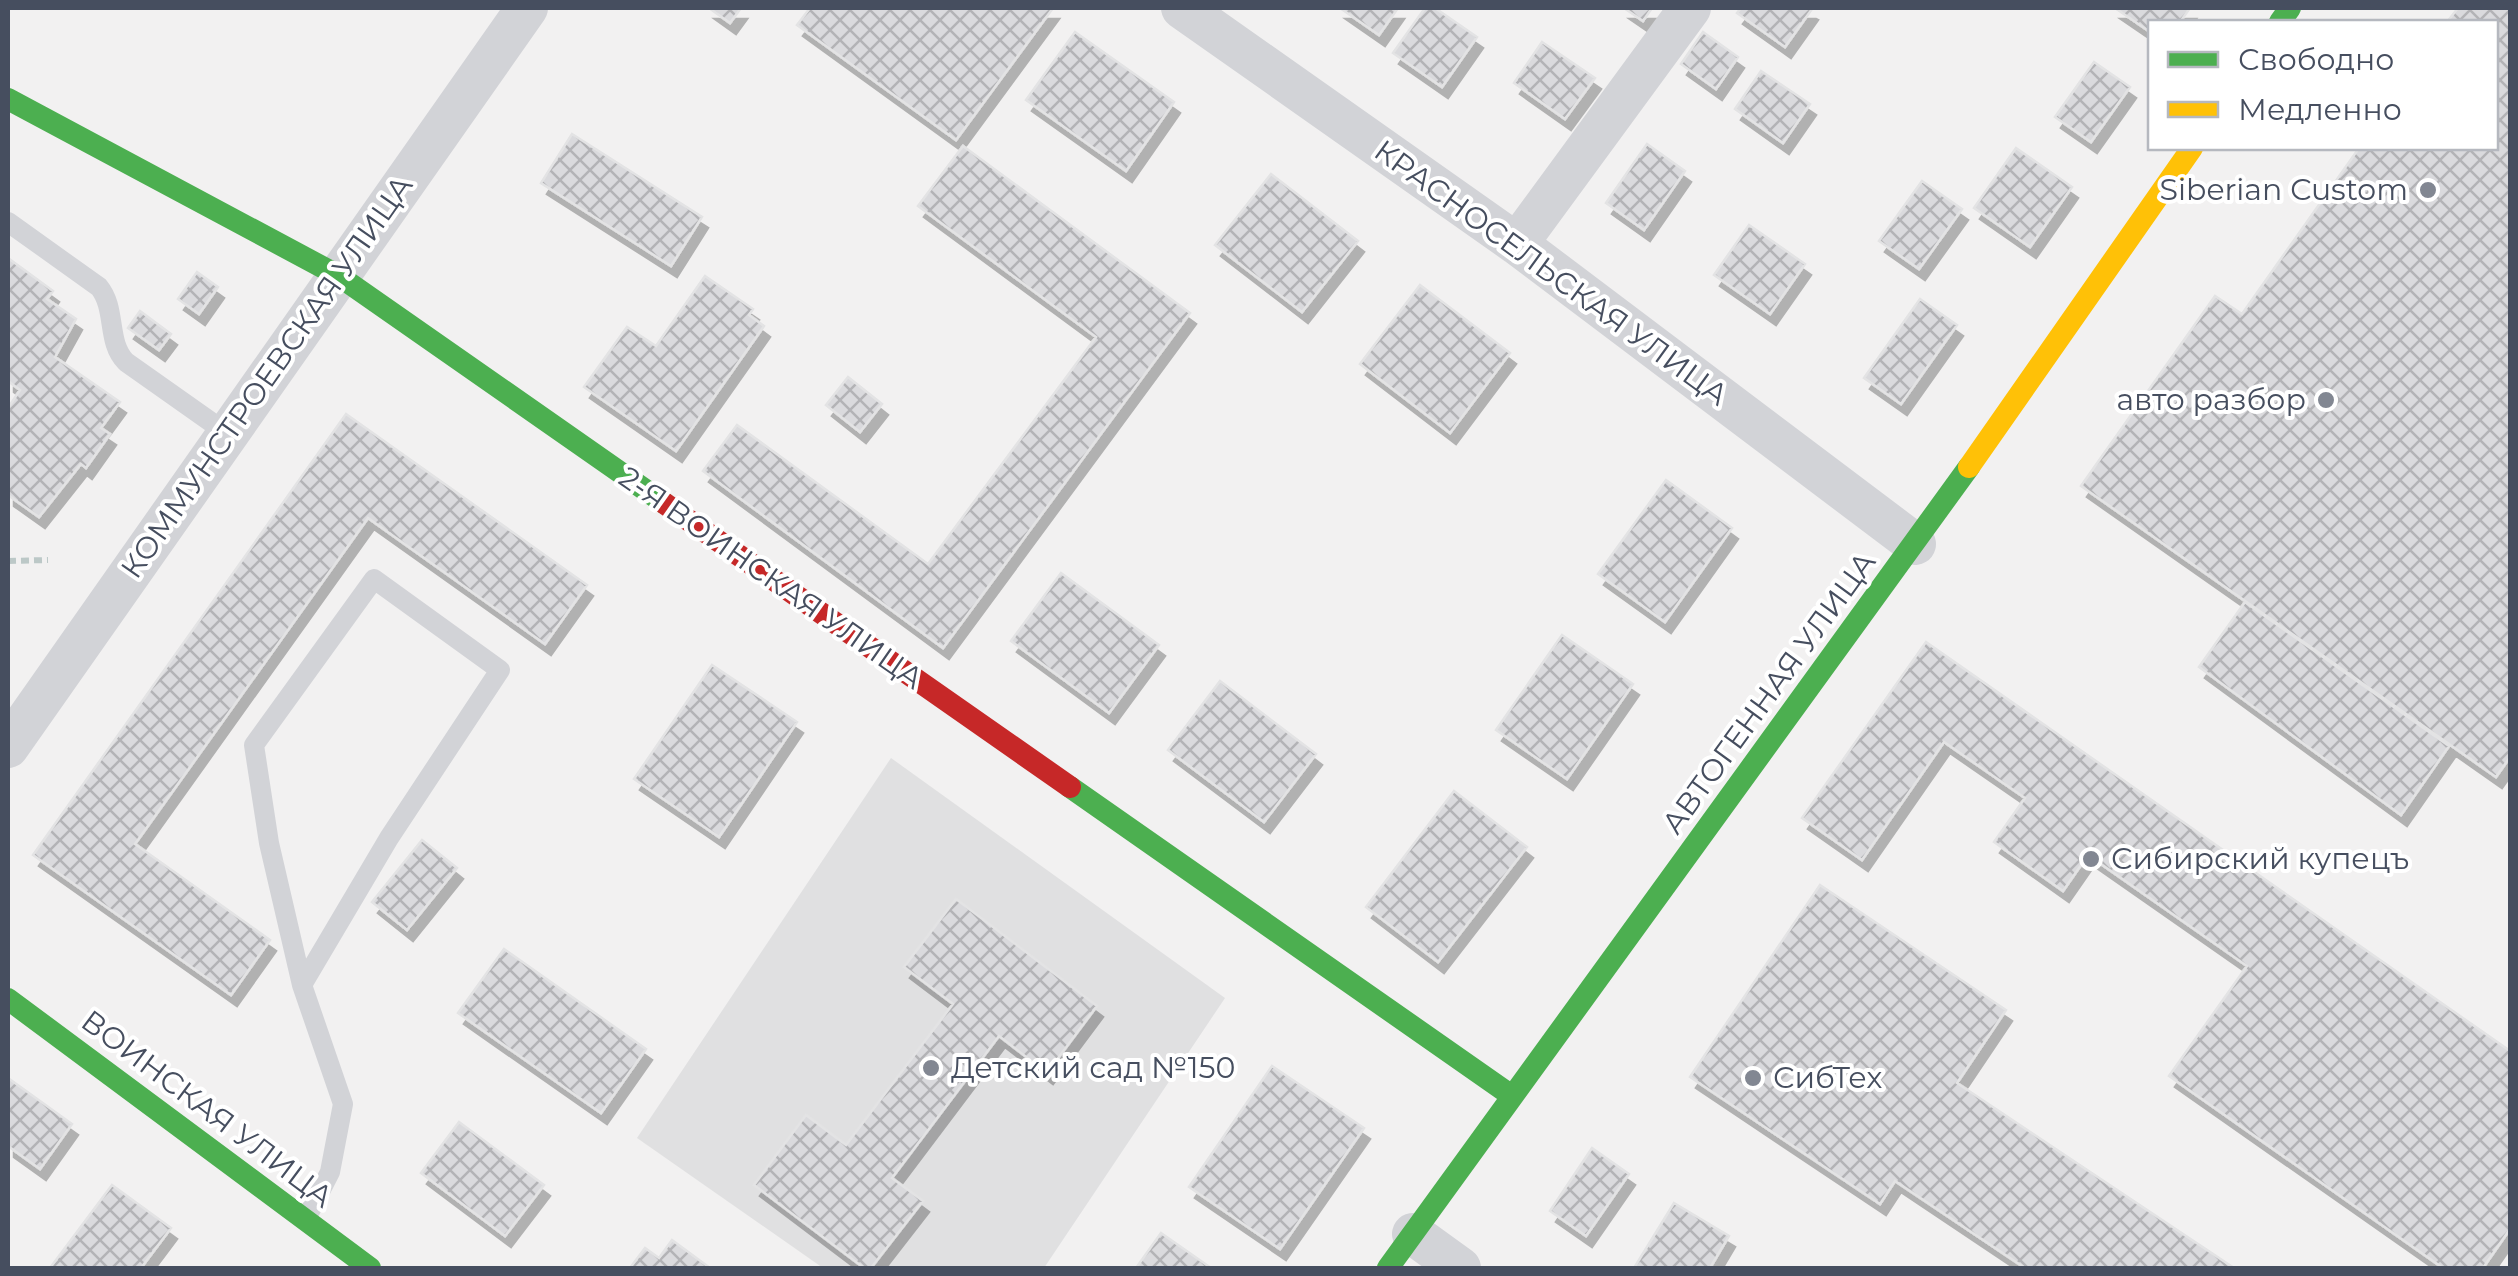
<svg xmlns="http://www.w3.org/2000/svg" width="2518" height="1276" font-family="Montserrat,sans-serif">
	<style>
		.education { fill: #e0e0e1 }
		.building { fill: url(#building-cross-hatch); stroke: #e3e3e4; stroke-width: 2.5; filter: url(#shadow) }
		.lines { fill: none; stroke-linecap: round; stroke-linejoin: round }
		.path { stroke: #bcc8c7; stroke-width: 6; stroke-dasharray: 8 5; stroke-linecap: butt }
		.lane { stroke: #d2d3d7; stroke-width: 20 }
		.street { stroke: #d2d3d7; stroke-width: 42 }
		.fast { stroke: #4caf50; stroke-width: 22 }
		.slow { stroke: #ffc107; stroke-width: 22 }
		.jam { stroke: #c62828; stroke-width: 22 }
		.poi-dot { fill: #828792; stroke: #fff; stroke-width: 4 }
		.labels { text-anchor: middle; stroke-width: 8; stroke-linejoin: round; paint-order: stroke }
		.poi-label { font-size: 30px; fill: #464e5f; stroke: #fff; text-anchor: start }
		.street-label { font-size: 30px; fill: #464e5f; stroke: #fff }
	</style>
	<defs>
		<pattern id="building-cross-hatch" width="8" height="8" patternUnits="userSpaceOnUse" patternTransform="scale(2.5)"><rect width="8" height="8" fill="#dadadd"/><path d="M0 0l8 8M0 8l8-8" fill="none" stroke="#b3b3b6"/></pattern>
		<filter id="shadow"><feDropShadow dx="6" dy="11" stdDeviation="0" flood-color="#0004"/></filter>
	</defs>
	<rect width="100%" height="100%" fill="#f2f1f1"/>
	<path class="education" d="M891,758L1225,998L1044,1268H823L637,1138Z"/>
	<path class="building" d="M709,8H741L730,23Z
		M810,8H1053L956,140L797,25Z
		M1340,8H1398L1379,35Z
		M1425,8H1435L1477,37L1442,87L1393,53Z
		M1624,8H1652L1643,21Z
		M1741,8H1810L1812,9L1785,47L1737,13Z
		M2115,8H2190L2180,22H2150V32Z
		M2458,8H2510V757L2496,777L2081,486L2215,296L2242,314L2359,148H2496V22H2447Z
		M1075,32L1174,102L1126,171L1026,100Z
		M1703,32L1738,57L1716,89L1681,64Z
		M1542,42L1595,78L1565,119L1514,83Z
		M2094,62L2130,87L2091,142L2055,117Z
		M1761,71L1810,104L1783,143L1735,109Z
		M572,134L702,217L671,266L541,183Z
		M1647,144L1685,171L1644,230L1606,203Z
		M963,146L1190,313L943,648L703,471L737,425L928,564L1096,337L918,206Z
		M2016,148L2072,187L2030,247L1974,208Z
		M1271,174L1358,241L1302,312L1215,245Z
		M1922,181L1962,209L1919,269L1879,241Z
		M1749,225L1805,264L1770,314L1714,275Z
		M8,258L53,291L47,299L76,319L55,357L120,402L101,428L110,434L86,468L81,464L39,517L8,495V408L20,390L8,381Z
		M197,272L218,287L199,314L178,299Z
		M705,276L753,309L749,315L764,326L676,451L584,387L627,327L656,346Z
		M1420,285L1510,353L1450,433L1360,364Z
		M1920,299L1957,325L1901,404L1864,378Z
		M140,311L171,334L159,350L128,328Z
		M848,377L882,404L860,432L826,405Z
		M346,414L587,585L545,644L368,518L135,844L270,940L231,995L33,855Z
		M1666,480L1732,528L1665,622L1598,574Z
		M1061,573L1159,645L1109,713L1011,641Z
		M2245,602L2449,746L2401,815L2199,667Z
		M1562,635L1633,684L1567,779L1496,730Z
		M1926,642L2510,1051V1229L2483,1268H2443L2169,1076L2247,966L2088,855L2063,891L1994,842L2025,798L1944,742L1862,860L1802,818Z
		M712,665L797,722L719,837L634,779Z
		M1220,681L1316,754L1264,822L1168,750Z
		M1454,791L1527,847L1438,962L1366,907Z
		M422,840L457,868L407,930L372,902Z
		M1820,885L2006,1010L1957,1083L2234,1268H2025L1895,1181L1880,1204L1690,1077Z
		M956,899L1097,1006L1047,1073L999,1036L892,1178L923,1201L871,1268H864L754,1185L806,1115L846,1145L953,1004L904,967Z
		M504,949L646,1049L601,1113L458,1013Z
		M1272,1066L1364,1128L1280,1249L1189,1187Z
		M8,1078L72,1124L40,1169L8,1146Z
		M459,1122L544,1185L505,1236L421,1173Z
		M1592,1148L1629,1174L1586,1236L1550,1211Z
		M112,1185L171,1228L141,1268H50Z
		M1674,1203L1729,1236L1710,1268H1634Z
		M1161,1233L1211,1268H1136Z
		M672,1240L710,1268H630L645,1248L659,1258Z"/>
	<g class="lines">
		<path class="path" d="M8,561L48,560"/>
		<path class="lane" d="M8,222L99,287C117,309 106,342 126,362L228,434
			M302,985L389,838L500,670L374,579L254,745L269,843L302,985L343,1104L330,1172L306,1219"/>
		<path class="street" d="M1182,8L1517,244L1915,544
			M1517,244L1690,8
			M8,747L527,8
			M1413,1234L1460,1268"/>
		<path class="fast" d="M2280,22L2290,8
			M8,99L339,276L664,503
			M1070,787L1512,1096
			M8,999L370,1268
			M1388,1268L1969,467"/>
		<path class="slow" d="M1969,467L2192,148"/>
		<path class="jam" d="M664,503L1070,787"/>
	</g>
	<g class="poi-dot">
		<circle cx="2428" cy="190" r="10"/>
		<circle cx="2326" cy="400" r="10"/>
		<circle cx="2091" cy="859" r="10"/>
		<circle cx="931" cy="1068" r="10"/>
		<circle cx="1753" cy="1078" r="10"/>
	</g>
	<g class="labels">
		<g class="poi-label">
			<text x="2408" y="200" text-anchor="end">Siberian Custom</text>
			<text x="2306" y="410" text-anchor="end">авто разбор</text>
			<text x="2111" y="869">Сибирский купецъ</text>
			<text x="951" y="1078">Детский сад №150</text>
			<text x="1773" y="1088">СибТех</text>
		</g>
		<g class="street-label">
			<text transform="translate(1551 273) rotate(36)" y="10">КРАСНОСЕЛЬСКАЯ УЛИЦА</text>
			<text transform="translate(267 377) rotate(-55)" y="10">КОММУНСТРОЕВСКАЯ УЛИЦА</text>
			<text transform="translate(771 578) rotate(35)" y="10">2-Я ВОИНСКАЯ УЛИЦА</text>
			<text transform="translate(1769 693) rotate(-54)" y="10">АВТОГЕННАЯ УЛИЦА</text>
			<text transform="translate(207 1109) rotate(37)" y="10">ВОИНСКАЯ УЛИЦА</text>
		</g>
	</g>
	<rect width="2518" height="1276" fill="none" stroke="#464e5f" stroke-width="20"/>
	<rect x="2148" y="20" width="350" height="130" fill="#ffffff" stroke="#b5b8bf" stroke-width="2.5"/>
	<rect x="2168" y="52" width="50" height="15" fill="#4caf50" stroke="#b5b8bf" stroke-width="2.5"/>
	<text x="2238" y="70" font-size="30" fill="#464e5f">Свободно</text>
	<rect x="2168" y="102" width="50" height="15" fill="#ffc107" stroke="#b5b8bf" stroke-width="2.5"/>
	<text x="2238" y="120" font-size="30" fill="#464e5f">Медленно</text>
</svg>
